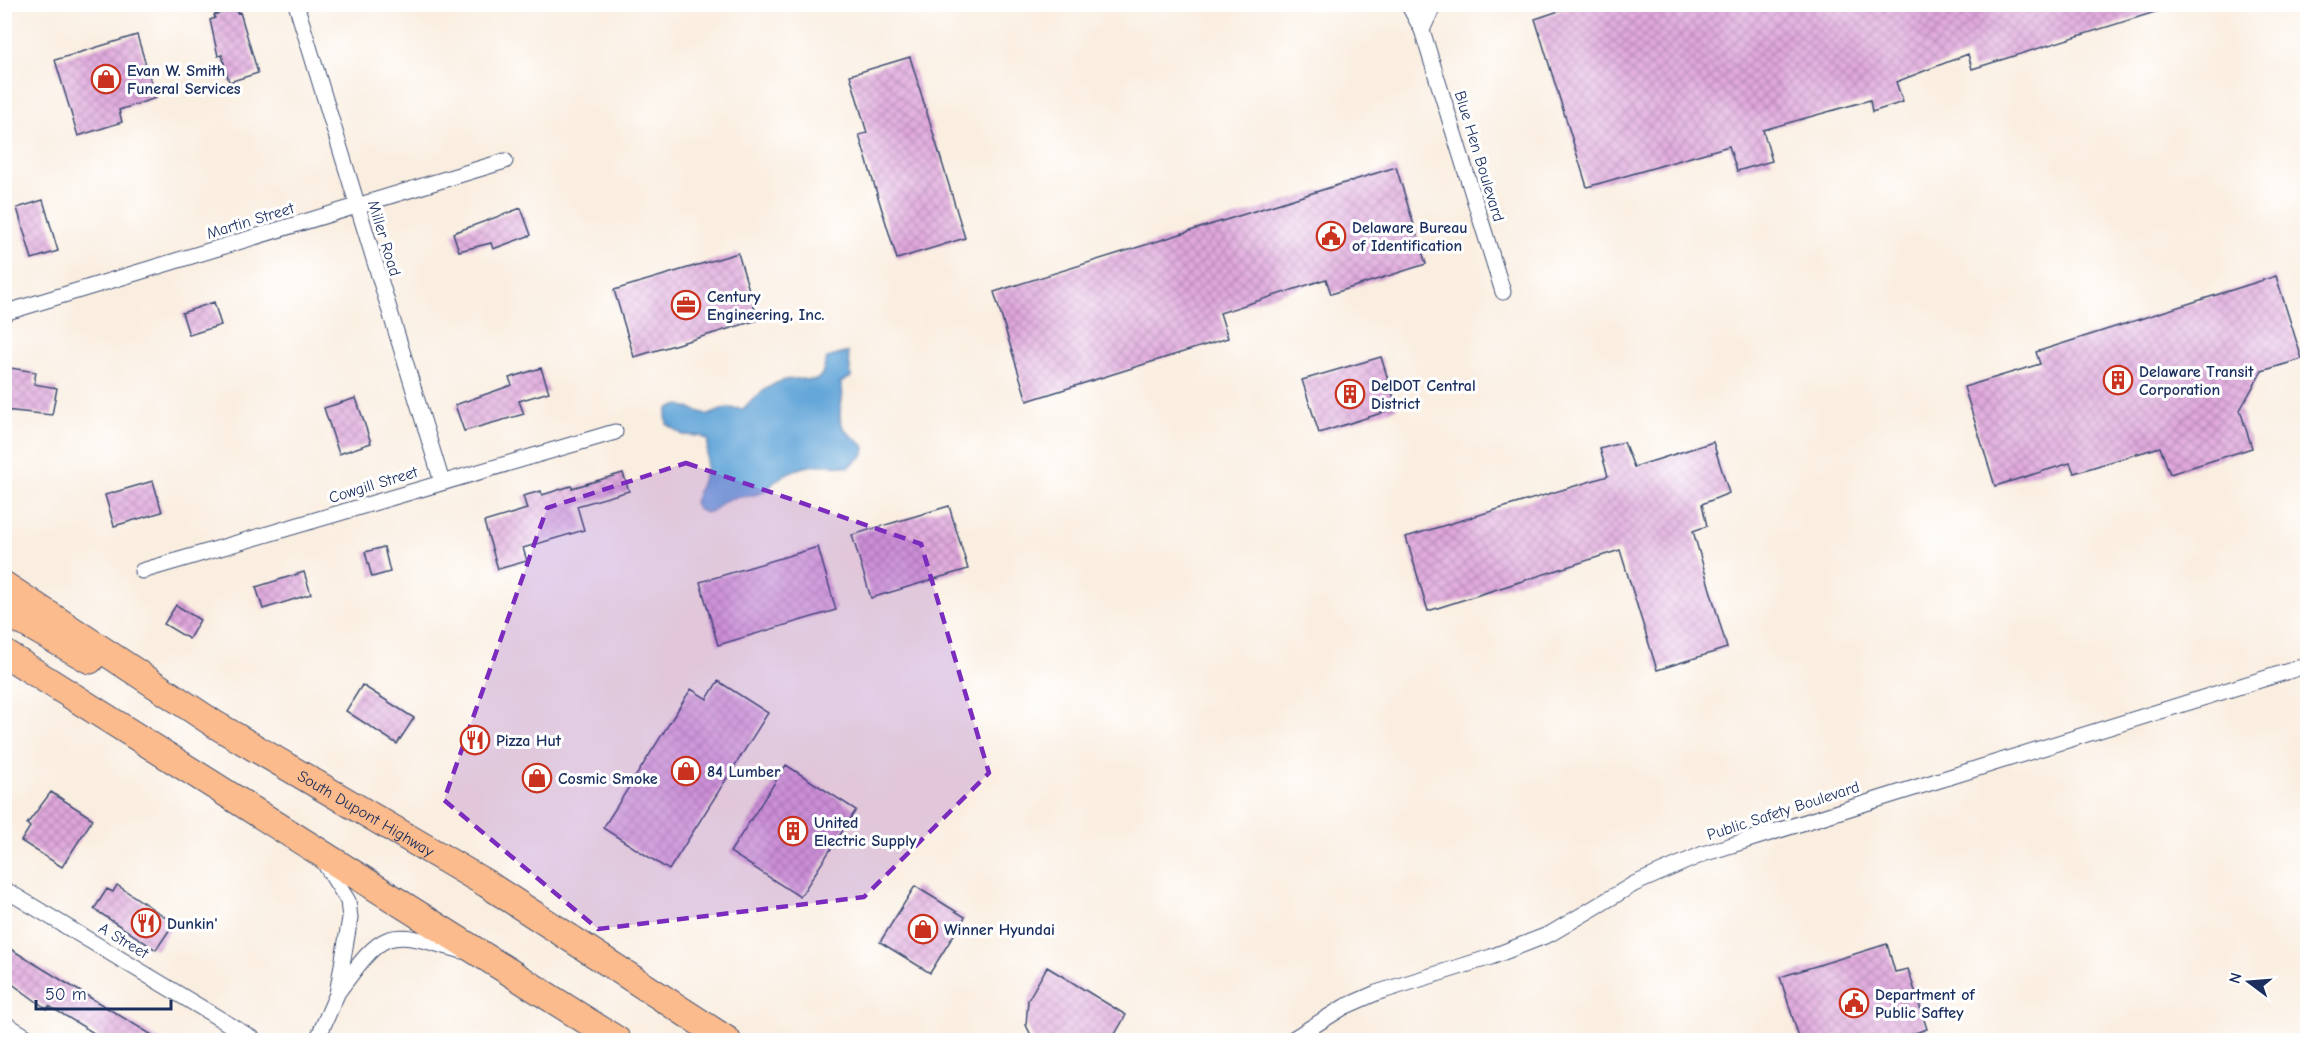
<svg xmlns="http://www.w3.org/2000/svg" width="2312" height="1045" font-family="'Comic Neue',sans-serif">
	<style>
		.water { fill: #66a7d9; stroke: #406b9c; stroke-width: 1.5 }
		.building { fill: url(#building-cross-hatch) }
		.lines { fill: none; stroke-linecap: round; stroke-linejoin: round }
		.street-casing { stroke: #3c4c72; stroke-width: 17 }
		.highway-casing { stroke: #3c4c72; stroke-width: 29 }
		.street { stroke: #fff; stroke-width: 15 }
		.highway { stroke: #fbbb8c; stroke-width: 27 }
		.marked { fill: #7b2cbf; fill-opacity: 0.2; stroke: #7b2cbf; stroke-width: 4.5; stroke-dasharray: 12 8; stroke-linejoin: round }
		.labels { text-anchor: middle; stroke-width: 6; stroke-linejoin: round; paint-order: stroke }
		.poi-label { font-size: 16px; font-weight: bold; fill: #1b2f5e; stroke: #fff; text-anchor: start }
		.street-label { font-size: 16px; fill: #1b2f5e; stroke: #fff }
	</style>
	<defs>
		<pattern id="building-cross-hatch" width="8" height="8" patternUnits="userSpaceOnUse" patternTransform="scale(1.5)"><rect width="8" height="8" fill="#e0a7dc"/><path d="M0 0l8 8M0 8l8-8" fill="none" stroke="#b588b6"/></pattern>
	</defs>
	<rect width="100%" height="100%" fill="#fff"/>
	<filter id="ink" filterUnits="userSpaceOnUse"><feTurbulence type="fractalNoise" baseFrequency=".0167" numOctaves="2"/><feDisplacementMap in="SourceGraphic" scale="12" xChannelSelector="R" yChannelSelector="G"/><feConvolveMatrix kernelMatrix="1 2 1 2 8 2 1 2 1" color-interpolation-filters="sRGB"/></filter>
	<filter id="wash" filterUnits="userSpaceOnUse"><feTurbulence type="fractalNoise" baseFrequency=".008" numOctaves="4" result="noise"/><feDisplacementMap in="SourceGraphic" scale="24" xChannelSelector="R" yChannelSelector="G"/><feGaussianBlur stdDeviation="1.35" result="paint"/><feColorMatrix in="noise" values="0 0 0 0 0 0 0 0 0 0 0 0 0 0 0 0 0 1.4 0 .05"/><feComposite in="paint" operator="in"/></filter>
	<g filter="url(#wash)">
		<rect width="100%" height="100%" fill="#faeee0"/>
		<path class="water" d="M848,352L851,377L840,383C848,397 834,412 843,427C848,435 858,440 865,447L864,454L849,467C824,463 801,463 778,479C772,483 769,491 761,493C745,499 726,493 715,510L705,513L697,509L694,502L706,470L708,440L701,436L683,435L667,424L666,414L669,408L680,405L709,415L726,408L743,409C758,395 772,380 793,379C802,378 810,382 818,379L822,374L827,358Z"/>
		<g id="blocks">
			<path class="building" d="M1580,4H2168V8L1972,69L1968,54L1896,82L1903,102L1872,112L1870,100L1763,130L1772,161L1737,171L1729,146L1587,187L1535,19Z
				M235,9L237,13L240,12L258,73L229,82L222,55L218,56L210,20L215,18L214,15Z
				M137,35L156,98L119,110L122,122L78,136L55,60Z
				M910,57L965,238L897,259L859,135L867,133L850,75Z
				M1396,167L1426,264L1331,294L1326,279L1220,313L1228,338L1027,401L994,292Z
				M43,200L58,251L32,259L17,208Z
				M521,208L531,235L493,249L491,243L459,251L453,233Z
				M738,253L758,320L634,357L614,290Z
				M2276,276L2302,359L2262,371L2240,410L2252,448L2170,474L2160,447L2074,473L2070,463L1995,486L1964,387L2040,364L2036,352Z
				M214,302L221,325L189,335L182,313Z
				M1381,357L1397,408L1319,433L1302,380Z
				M4,367L36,372L34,384L57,388L52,415L4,410Z
				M541,368L549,392L519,401L524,414L464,431L455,405L512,385L509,378Z
				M356,398L371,443L339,454L324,408Z
				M1624,442L1634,467L1713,442L1729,493L1702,504L1707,526L1693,531L1727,648L1657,670L1620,550L1428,611L1406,537L1608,476L1600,449Z
				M623,473L629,491L577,506L584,530L523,548L527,561L498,569L484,522L527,509L523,496L541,491L542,495L571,486L572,488Z
				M153,481L162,512L114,526L105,495Z
				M949,506L968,569L871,598L852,535Z
				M384,547L390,572L372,577L365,552Z
				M818,547L836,610L718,645L700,582Z
				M304,572L311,594L263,609L256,587Z
				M176,605L200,620L189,639L164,624Z
				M718,681L768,713L669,870L603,828L691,689L707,699Z
				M362,685L414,718L397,744L346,711Z
				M786,765L856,810L800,897L730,852Z
				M51,792L93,819L62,867L21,841L30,827L27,824Z
				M117,885L174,923L156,950L94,909L107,889L113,892Z
				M915,886L965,917L930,973L880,942Z
				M1887,944L1895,972L1908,969L1927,1029L1891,1041H1800L1780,977Z
				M4,945L99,1003L162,1041H107L49,1006L47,1009L4,978Z
				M1047,967L1126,1015L1111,1041H1034L1026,1025L1028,1000Z"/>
		</g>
	</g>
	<g filter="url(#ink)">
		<use href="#blocks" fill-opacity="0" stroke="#3c4c72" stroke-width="1.5"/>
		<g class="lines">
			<g class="street-casing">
				<path id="street" d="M296,4L442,482
					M1408,4L1422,30L1503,292
					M1422,30L1434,4
					M4,313L505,161
					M142,571L615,432
					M4,889L255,1040
					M338,992C386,927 386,929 462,951
					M4,1023L32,1040
					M317,1040L337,994L350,918L348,901L323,861
					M1291,1040L1344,1007L1376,993L1491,957L1550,934L1634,884L1703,854L2308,665"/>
			</g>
			<g class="highway-casing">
				<g id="highway">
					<path id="s1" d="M4,585L216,725L487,884L727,1040"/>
					<path d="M4,611L90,660"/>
					<path d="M4,653L617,1040"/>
				</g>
			</g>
			<use href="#street" class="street"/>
			<use href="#highway" class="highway"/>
		</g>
	</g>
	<path class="marked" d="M686,463L921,544L989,773L864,897L598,929L444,800L547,508Z"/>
	<defs>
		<g id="shop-ring" transform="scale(1.5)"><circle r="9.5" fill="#fff" stroke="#c8321e" stroke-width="1.5"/><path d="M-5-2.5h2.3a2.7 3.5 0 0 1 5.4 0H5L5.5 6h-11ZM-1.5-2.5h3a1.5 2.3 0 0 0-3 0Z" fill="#c8321e"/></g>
		<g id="civic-ring" transform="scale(1.5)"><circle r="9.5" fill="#fff" stroke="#c8321e" stroke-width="1.5"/><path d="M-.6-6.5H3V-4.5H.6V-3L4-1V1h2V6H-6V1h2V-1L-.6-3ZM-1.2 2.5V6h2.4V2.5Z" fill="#c8321e"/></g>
		<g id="office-ring" transform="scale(1.5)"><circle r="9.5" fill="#fff" stroke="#c8321e" stroke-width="1.5"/><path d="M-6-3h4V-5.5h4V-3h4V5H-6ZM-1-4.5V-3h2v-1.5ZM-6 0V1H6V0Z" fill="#c8321e"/></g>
		<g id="building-ring" transform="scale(1.5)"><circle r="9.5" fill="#fff" stroke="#c8321e" stroke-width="1.5"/><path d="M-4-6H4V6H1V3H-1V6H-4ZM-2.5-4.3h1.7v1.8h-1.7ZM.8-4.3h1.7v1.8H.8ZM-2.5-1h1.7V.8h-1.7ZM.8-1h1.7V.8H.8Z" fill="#c8321e"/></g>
		<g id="restaurant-ring" transform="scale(1.5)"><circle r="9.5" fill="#fff" stroke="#c8321e" stroke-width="1.5"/><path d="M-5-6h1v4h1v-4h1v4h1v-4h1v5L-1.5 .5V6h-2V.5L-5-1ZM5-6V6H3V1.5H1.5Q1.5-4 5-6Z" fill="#c8321e"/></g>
	</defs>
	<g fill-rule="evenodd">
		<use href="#shop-ring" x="106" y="79"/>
		<use href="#civic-ring" x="1331" y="236"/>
		<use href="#office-ring" x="686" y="305"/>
		<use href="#building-ring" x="2118" y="380"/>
		<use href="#building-ring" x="1350" y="394"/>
		<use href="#restaurant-ring" x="475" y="740"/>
		<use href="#shop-ring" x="686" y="771"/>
		<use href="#shop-ring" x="537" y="778"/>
		<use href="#building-ring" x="793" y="831"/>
		<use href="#restaurant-ring" x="146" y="923"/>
		<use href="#shop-ring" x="923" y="929"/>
		<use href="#civic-ring" x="1854" y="1003"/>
	</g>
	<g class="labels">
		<g class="poi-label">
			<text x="127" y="76">Evan W. Smith<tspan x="127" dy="18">Funeral Services</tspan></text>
			<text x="1352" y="233">Delaware Bureau<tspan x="1352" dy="18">of Identification</tspan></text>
			<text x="707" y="302">Century<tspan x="707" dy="18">Engineering, Inc.</tspan></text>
			<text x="2139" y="377">Delaware Transit<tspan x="2139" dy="18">Corporation</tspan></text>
			<text x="1371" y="391">DelDOT Central<tspan x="1371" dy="18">District</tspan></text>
			<text x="496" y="746">Pizza Hut</text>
			<text x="707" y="777">84 Lumber</text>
			<text x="558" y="784">Cosmic Smoke</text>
			<text x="814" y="828">United<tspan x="814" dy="18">Electric Supply</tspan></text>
			<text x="167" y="929">Dunkin'</text>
			<text x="944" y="935">Winner Hyundai</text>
			<text x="1875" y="1000">Department of<tspan x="1875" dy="18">Public Saftey</tspan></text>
		</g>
		<g class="street-label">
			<text transform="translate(1480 156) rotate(73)" y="6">Blue Hen Boulevard</text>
			<text transform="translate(250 220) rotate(-17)" y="6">Martin Street</text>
			<text transform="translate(385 238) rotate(73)" y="6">Miller Road</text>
			<text transform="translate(373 484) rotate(-17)" y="6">Cowgill Street</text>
			<text transform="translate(1783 810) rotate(-18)" y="6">Public Safety Boulevard</text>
			<text dy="6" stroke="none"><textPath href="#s1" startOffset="428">South Dupont Highway</textPath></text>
			<text transform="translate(124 940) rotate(31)" y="6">A Street</text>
		</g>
	</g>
	<rect width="2312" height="1045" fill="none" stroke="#fff" stroke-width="24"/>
	<g transform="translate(2249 982) rotate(286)" stroke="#ffffff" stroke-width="4.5" paint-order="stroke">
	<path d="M0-4.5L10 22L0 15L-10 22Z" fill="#1b2f5e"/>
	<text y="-9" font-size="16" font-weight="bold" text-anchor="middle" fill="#1b2f5e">N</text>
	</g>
	<path d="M36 1000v9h135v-9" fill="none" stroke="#1b2f5e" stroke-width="3"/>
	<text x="45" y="1000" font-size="18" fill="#1b2f5e" stroke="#ffffff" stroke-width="4.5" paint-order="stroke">50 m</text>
</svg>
